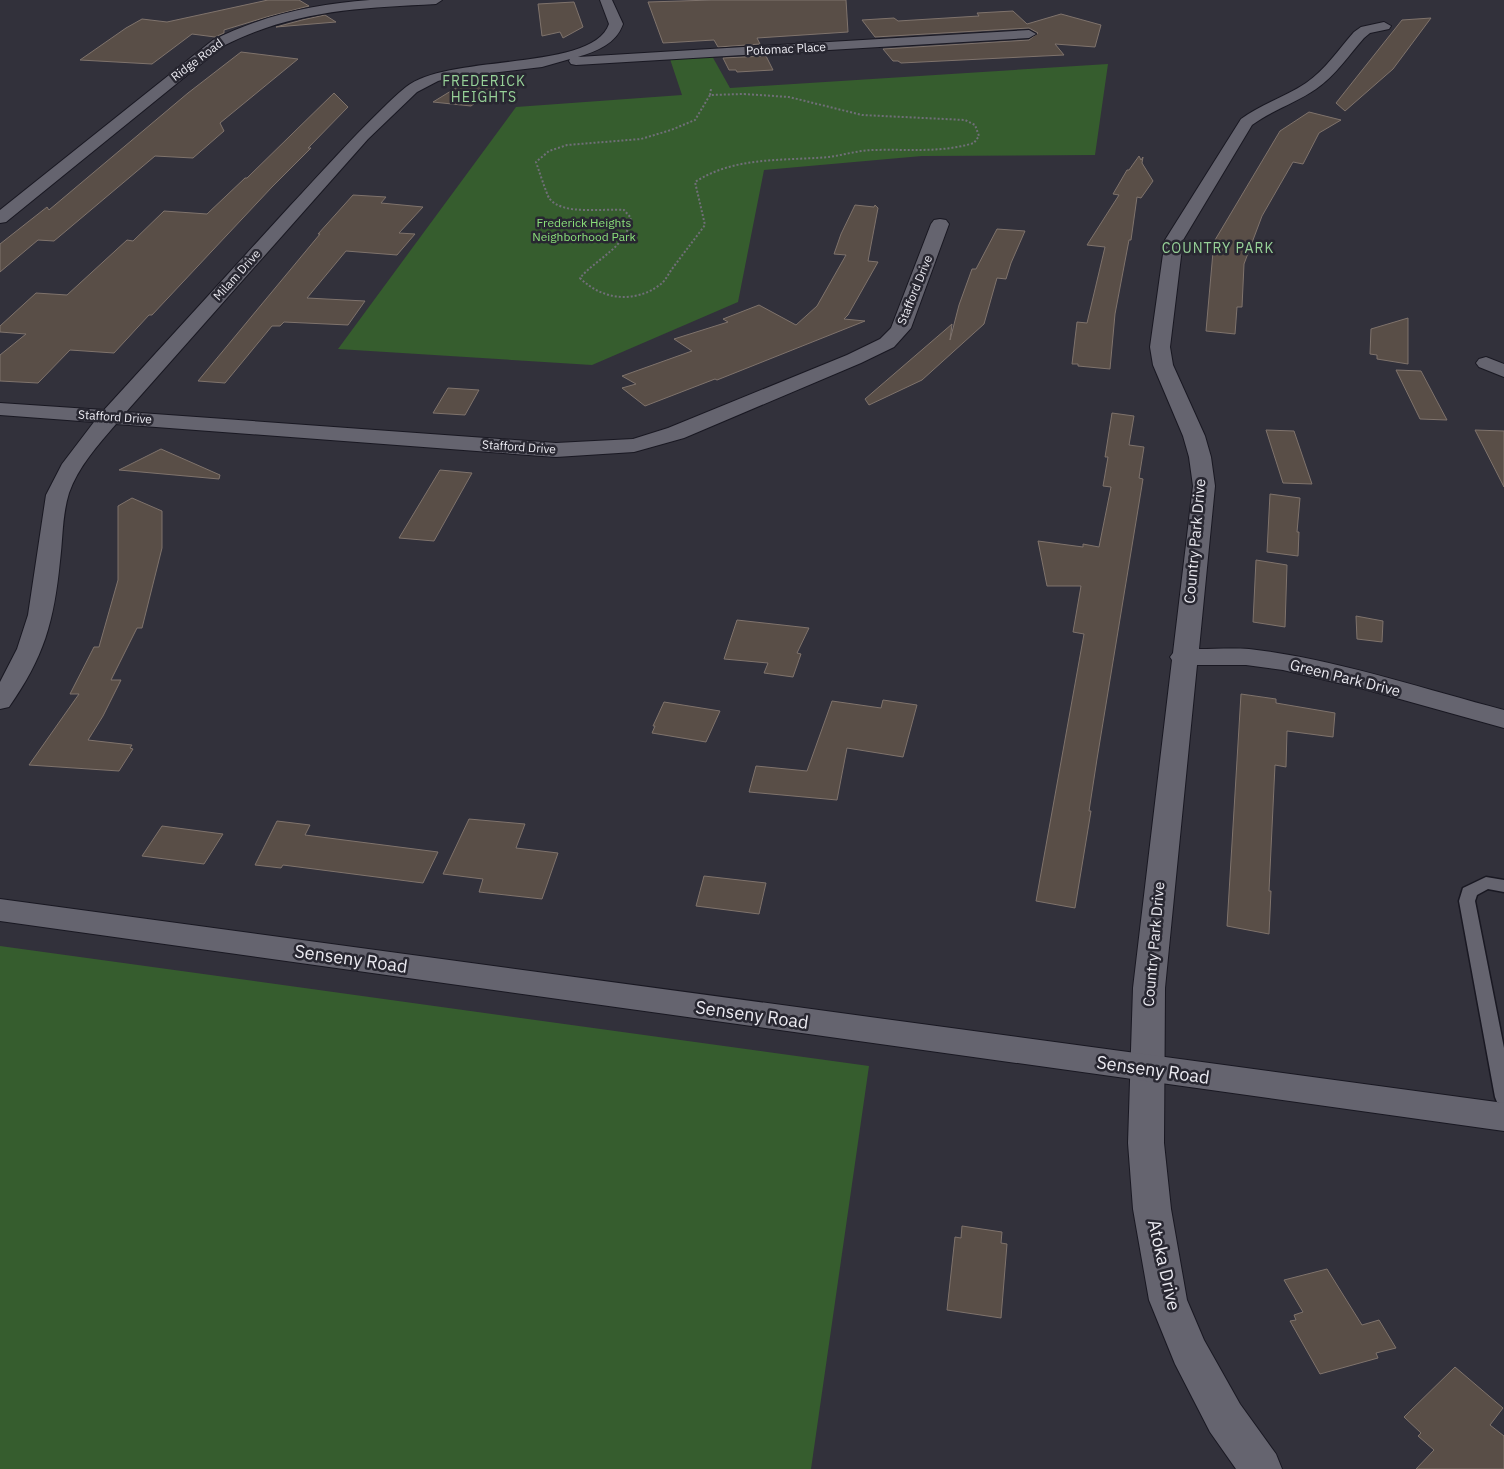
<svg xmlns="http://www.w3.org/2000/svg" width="1504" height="1469" font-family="'IBM Plex Sans',sans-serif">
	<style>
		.green { fill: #365d2e }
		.building { fill: #594e47; stroke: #7f736c }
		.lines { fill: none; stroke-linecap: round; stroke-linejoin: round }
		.lane-casing { stroke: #191822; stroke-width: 3 }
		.street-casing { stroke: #191822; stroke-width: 2 }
		.secondary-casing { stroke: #191822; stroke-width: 2 }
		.path { stroke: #706f78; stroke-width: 2; stroke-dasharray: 2 2; stroke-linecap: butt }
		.lane { fill: #65646f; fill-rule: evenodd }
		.street { fill: #65646f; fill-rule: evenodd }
		.secondary { fill: #65646f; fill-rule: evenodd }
		.labels { text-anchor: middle; stroke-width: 5; stroke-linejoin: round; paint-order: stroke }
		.far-street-label { font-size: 12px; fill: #ebeaf1; stroke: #282731 }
		.far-park-label { font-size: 12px; fill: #8adf7a; stroke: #282731 }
		.far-neighbourhood-label { font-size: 14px; letter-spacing: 1px; fill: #97d298; stroke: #282731 }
		.street-label { font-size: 15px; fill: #ebeaf1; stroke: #282731 }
		.near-street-label { font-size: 18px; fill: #ebeaf1; stroke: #282731 }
	</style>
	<rect width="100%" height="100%" fill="#32313b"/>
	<path class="green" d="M712,56L730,88L1108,64L1095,155L922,156L764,170L738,302L592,365L338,349L516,107L682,95L670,59Z
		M0,946L869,1066L811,1469H0Z"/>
	<path class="building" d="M268,0H299L309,6L270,16L224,30V33L215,37L192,34L152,64L80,60L126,28L142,19L167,22Z
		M712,0H846L848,32L757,38L760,44L718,47L714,40L663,43L648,2Z
		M574,2L583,27L563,38L560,32L542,36L538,4Z
		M1013,11L1027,24L1061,14L1101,25L1095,47L1055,44L1064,55L901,63L898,61H893L883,49L1029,40L1038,33L1029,28L875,37L862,20L894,18L898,21L979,16L977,13Z
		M325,15L336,22L276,27L302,20Z
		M1431,18L1393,69L1345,111L1336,103L1402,20Z
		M241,52L298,59L220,123L224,131L193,158L155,156L54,241L38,240L0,272V244L47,207L49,210L188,93Z
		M766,56L773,70L737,72L736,70H729L723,58Z
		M511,76L471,106L433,102L472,78Z
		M334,93L348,107L308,148H311L272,187L152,315H149L114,353L70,350L38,383L0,381V355L26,334L0,332V326L36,293L67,295L127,240L133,241L164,211L207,214L245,178H247Z
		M1309,112L1341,120L1319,133L1303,164L1293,162L1262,216L1244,264L1242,307H1237L1235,334L1206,331L1213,252L1215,240L1280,131Z
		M1139,156L1141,160L1143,157L1142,163L1153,181L1141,198L1137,197L1131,240H1129L1115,314L1110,369L1078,366V364H1072L1077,322L1087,323L1105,247L1087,245L1119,195L1113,194L1127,170H1129Z
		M353,195L386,197L381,203L423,207L399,233L415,234L397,255L346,251L307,298L365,301L348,325L284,322L280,326H272L225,383L198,381L320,234H318Z
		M855,205L874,207L875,205L878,208L868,261L878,262L848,315L844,319L865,321L717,380L715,379L645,406L622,388L636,384L622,376L692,351L674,339L728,322L723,319L759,305L796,325L817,306L846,255L834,254L841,234Z
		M997,229L1025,231L1011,263L1006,279L997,278L984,324L922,380L869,405L865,399L952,324L950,340L959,305L972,269H976Z
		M1408,318V364L1377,359V355L1370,354L1371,329Z
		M1396,370L1421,371L1447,420L1420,419Z
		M448,388L479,390L465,415L433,413Z
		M1112,413L1134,416L1129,445L1144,447L1139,478L1143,479L1097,759L1089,811H1091L1075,908L1036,901L1084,634L1073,632L1081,586H1047L1038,541L1083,547V544L1099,547L1111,487L1103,486L1108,457H1105Z
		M1266,430L1294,431L1312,484L1283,483Z
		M1475,430L1504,431V487Z
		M161,449L220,475L219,479L119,470Z
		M440,470L472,473L434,541L399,538Z
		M1270,494L1300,498L1297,532H1299L1298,556L1267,552Z
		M132,498L162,511V548L142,628H137L111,680H121L103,716L88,740L132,745L130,748L133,749L119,771L29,765L79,694H70L94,647H99L118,580V506Z
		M1256,560L1287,565L1285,627L1253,622Z
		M1356,616L1383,621L1382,642L1357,639Z
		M737,620L809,628L797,653L801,654L793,677L764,673L768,663L724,659Z
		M1241,694L1276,699V703L1335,713L1333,737L1287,731L1286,767L1275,765L1269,891H1271L1269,934L1227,926Z
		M883,700L917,705L903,757L847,748L837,800L749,792L756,766L807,771L832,701L881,708Z
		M664,702L720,711L706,742L652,733L655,726H653Z
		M469,819L525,824L516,848L558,853L542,899L479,892L483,879L443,874Z
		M277,821L310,825L305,835L438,852L423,883L283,865L281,868L255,865Z
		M162,826L223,834L204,864L142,856Z
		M704,876L766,883L759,914L696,906Z
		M962,1226L1002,1232L1001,1243L1007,1244L1001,1318L947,1310L955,1237L961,1238Z
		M1327,1269L1362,1325L1379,1320L1396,1348L1376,1353L1378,1358L1320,1374L1290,1321L1296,1320L1294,1315L1303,1312L1284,1280Z
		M1455,1367L1503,1408L1490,1425L1504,1436V1469H1416L1434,1450L1418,1436L1421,1433L1404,1417Z"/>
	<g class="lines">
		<g class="lane-casing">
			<path id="lane" d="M1486,877L1504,880V892L1488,889L1477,895L1475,901L1504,1048V1105L1497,1102L1495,1097L1459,901L1463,888Z"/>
		</g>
		<g class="street-casing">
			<path id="street" d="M370,0H442L436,4C359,8 294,10 223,46L6,222L0,223V210L213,40C263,15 315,4 370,0Z
				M600,0H612L623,24C616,44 597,51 578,57L1029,30L1036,34L1029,38L576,65L571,64L569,61L570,59L542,67L449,78L438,81L417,92L368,139L126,412L556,443L633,439L668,428L847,355L880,339L891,328L931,224L934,220L940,219L946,220L949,224L911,328L894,347L861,363L684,438L634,452L556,457L116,424C98,445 78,467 69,493C62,515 63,539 60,561C54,622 44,657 9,707L0,709V682L17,649L28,615L46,495L62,464L94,422L0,415V403L104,410C166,342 228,274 290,206C320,174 349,141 381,110C389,102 397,94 406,87C448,53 593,72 609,24Z
				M1384,22L1391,26L1389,29L1370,33L1364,38C1349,55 1335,76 1316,89C1296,103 1272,110 1252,125L1183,240L1170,347L1173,365L1205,436L1211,457L1215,486L1199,649C1215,649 1232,648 1249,649C1335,659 1420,688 1504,710V728L1364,689L1283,670L1246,665H1197L1165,988L1164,1143L1171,1209L1187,1300L1204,1340L1240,1404L1276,1454L1282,1469H1236L1210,1432L1175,1364L1149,1300L1133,1209L1128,1143L1133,988L1172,660L1170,657L1173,653L1193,486L1189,457L1183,436L1153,365L1150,347L1165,240L1241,119C1261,104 1285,97 1306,83C1325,70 1339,49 1354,32L1361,27Z
				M1486,357L1504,364V377L1479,367L1476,363L1479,359Z"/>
		</g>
		<g class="secondary-casing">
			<path id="secondary" d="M0,899L1504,1103V1131L0,921Z"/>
		</g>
		<path class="path" d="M744,94L789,97L862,115L965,120L975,125L979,136L974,143C941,153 909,149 875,150C859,150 844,155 829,157C784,161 735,156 695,182L705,225C694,240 683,254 672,269C669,273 665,281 661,284C635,304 602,300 580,278C598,257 626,248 631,218L624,210C604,208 562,216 549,198C547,195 538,168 536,162L549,151L567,145L641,139L671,130L695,120L710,95Z
			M710,95L711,89"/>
		<use href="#lane" class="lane"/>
		<use href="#street" class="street"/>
		<use href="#secondary" class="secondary"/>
	</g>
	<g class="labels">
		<g class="far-street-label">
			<text transform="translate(786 49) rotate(-3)" y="4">Potomac Place</text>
			<text transform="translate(197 60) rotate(-37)" y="4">Ridge Road</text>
			<text transform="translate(237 275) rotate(-48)" y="4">Milam Drive</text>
			<text transform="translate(915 290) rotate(-68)" y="4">Stafford Drive</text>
			<text transform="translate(115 417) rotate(4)" y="4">Stafford Drive</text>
			<text transform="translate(519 447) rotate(4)" y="4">Stafford Drive</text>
		</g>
		<g class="far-park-label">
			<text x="584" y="227">Frederick Heights<tspan x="584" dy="14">Neighborhood Park</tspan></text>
		</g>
		<g class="far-neighbourhood-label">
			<text x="484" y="86">FREDERICK<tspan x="484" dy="16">HEIGHTS</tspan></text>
			<text x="1218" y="253">COUNTRY PARK</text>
		</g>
		<g class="street-label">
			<text transform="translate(1195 541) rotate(-85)" y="5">Country Park Drive</text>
			<text transform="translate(1345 678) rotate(14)" y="5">Green Park Drive</text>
			<text transform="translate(1154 944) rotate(-85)" y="5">Country Park Drive</text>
		</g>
		<g class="near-street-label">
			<text transform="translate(351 959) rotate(8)" y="6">Senseny Road</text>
			<text transform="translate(752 1015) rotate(8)" y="6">Senseny Road</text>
			<text transform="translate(1153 1070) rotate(8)" y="6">Senseny Road</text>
			<text transform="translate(1164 1265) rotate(77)" y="6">Atoka Drive</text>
		</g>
	</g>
</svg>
